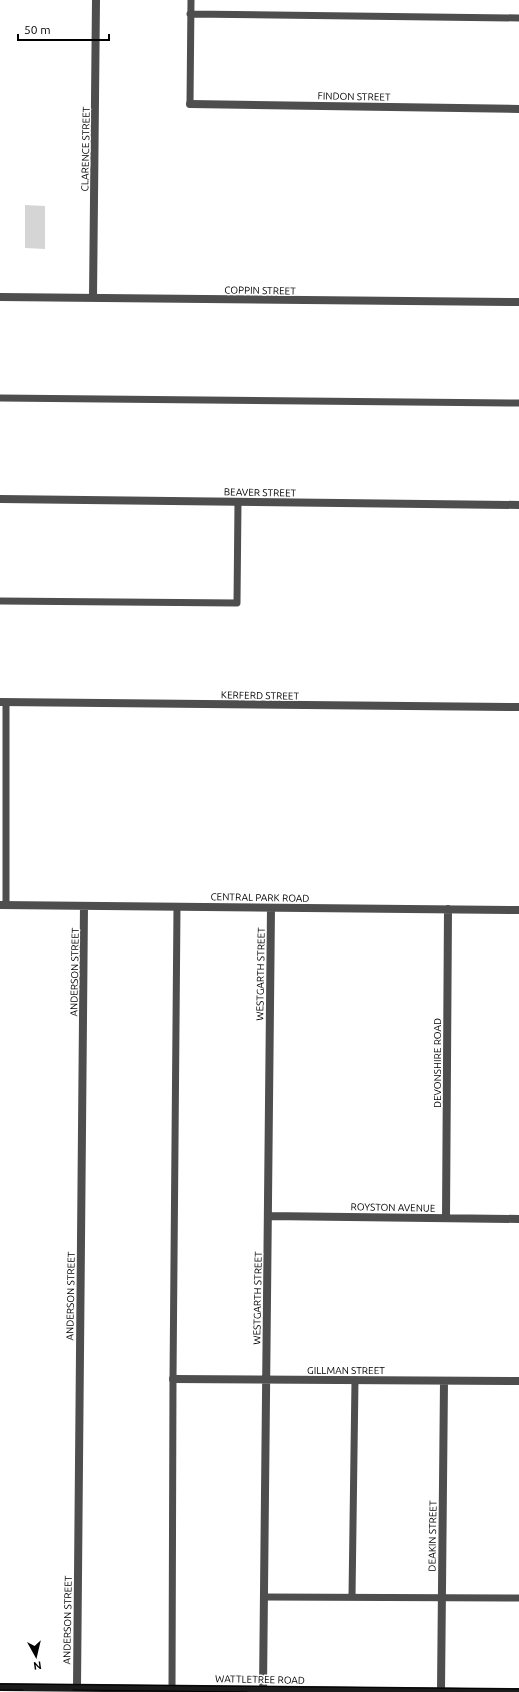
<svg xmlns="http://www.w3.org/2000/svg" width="519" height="1692" font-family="Ubuntu,sans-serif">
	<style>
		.green { fill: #d5d5d5 }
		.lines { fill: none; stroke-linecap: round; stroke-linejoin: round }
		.lane { stroke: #4e4e4e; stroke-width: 7 }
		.street { stroke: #4e4e4e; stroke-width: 8 }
		.secondary { stroke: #1b1b1b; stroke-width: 8 }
		.tram { stroke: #000; stroke-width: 1 }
		.labels { text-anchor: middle; stroke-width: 3; stroke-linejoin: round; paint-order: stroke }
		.street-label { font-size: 10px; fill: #000; stroke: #fff }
	</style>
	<rect width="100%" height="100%" fill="#fff"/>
	<path class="green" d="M25,205L45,206V249L25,248Z"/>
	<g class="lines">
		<path class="lane" d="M190,14L519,18
			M190,104L191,0
			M0,398L519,403
			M0,601L237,603L238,502
			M6,905V702
			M264,1597L519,1598
			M352,1597L355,1380
			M172,1688L173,1379L177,907"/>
		<path class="street" d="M190,104L519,109
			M0,297L519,302
			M93,298L96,0
			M0,499L519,505
			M0,702L519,707
			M0,905L519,910
			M268,1216L519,1219
			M446,1218L448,909
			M173,1379L519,1381
			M77,1687L84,906
			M263,1689L271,908
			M441,1691L444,1381"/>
		<path class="secondary" d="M0,1687L519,1692"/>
		<path class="tram" d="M0,1684L519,1689
			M0,1690H23
			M73,1690L247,1692"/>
	</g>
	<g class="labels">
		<g class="street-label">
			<text transform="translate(354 96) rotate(1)" y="4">FINDON STREET</text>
			<text transform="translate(85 149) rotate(-89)" y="4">CLARENCE STREET</text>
			<text transform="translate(260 290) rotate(1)" y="4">COPPIN STREET</text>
			<text transform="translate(260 492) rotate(1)" y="4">BEAVER STREET</text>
			<text transform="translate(260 695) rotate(1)" y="4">KERFERD STREET</text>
			<text transform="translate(260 897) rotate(1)" y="4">CENTRAL PARK ROAD</text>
			<text transform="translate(74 972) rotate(-89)" y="4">ANDERSON STREET</text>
			<text transform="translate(260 974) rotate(-89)" y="4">WESTGARTH STREET</text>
			<text transform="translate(437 1063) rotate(-90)" y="4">DEVONSHIRE ROAD</text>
			<text transform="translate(393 1207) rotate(1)" y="4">ROYSTON AVENUE</text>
			<text transform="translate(70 1296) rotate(-89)" y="4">ANDERSON STREET</text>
			<text transform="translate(257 1298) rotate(-89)" y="4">WESTGARTH STREET</text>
			<text x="346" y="1374">GILLMAN STREET</text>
			<text transform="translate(432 1536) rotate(-89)" y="4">DEAKIN STREET</text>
			<text transform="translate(67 1620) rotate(-89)" y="4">ANDERSON STREET</text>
			<text transform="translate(260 1679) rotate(1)" y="4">WATTLETREE ROAD</text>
		</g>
	</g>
	<g transform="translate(36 1656) rotate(172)" stroke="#ffffff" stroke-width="3" paint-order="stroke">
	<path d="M0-3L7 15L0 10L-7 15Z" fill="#000000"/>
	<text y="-6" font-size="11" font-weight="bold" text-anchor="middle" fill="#000000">N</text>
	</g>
	<path d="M18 34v6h91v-6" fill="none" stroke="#000000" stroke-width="2"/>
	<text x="24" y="34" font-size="12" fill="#000000" stroke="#ffffff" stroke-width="3" paint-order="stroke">50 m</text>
</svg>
